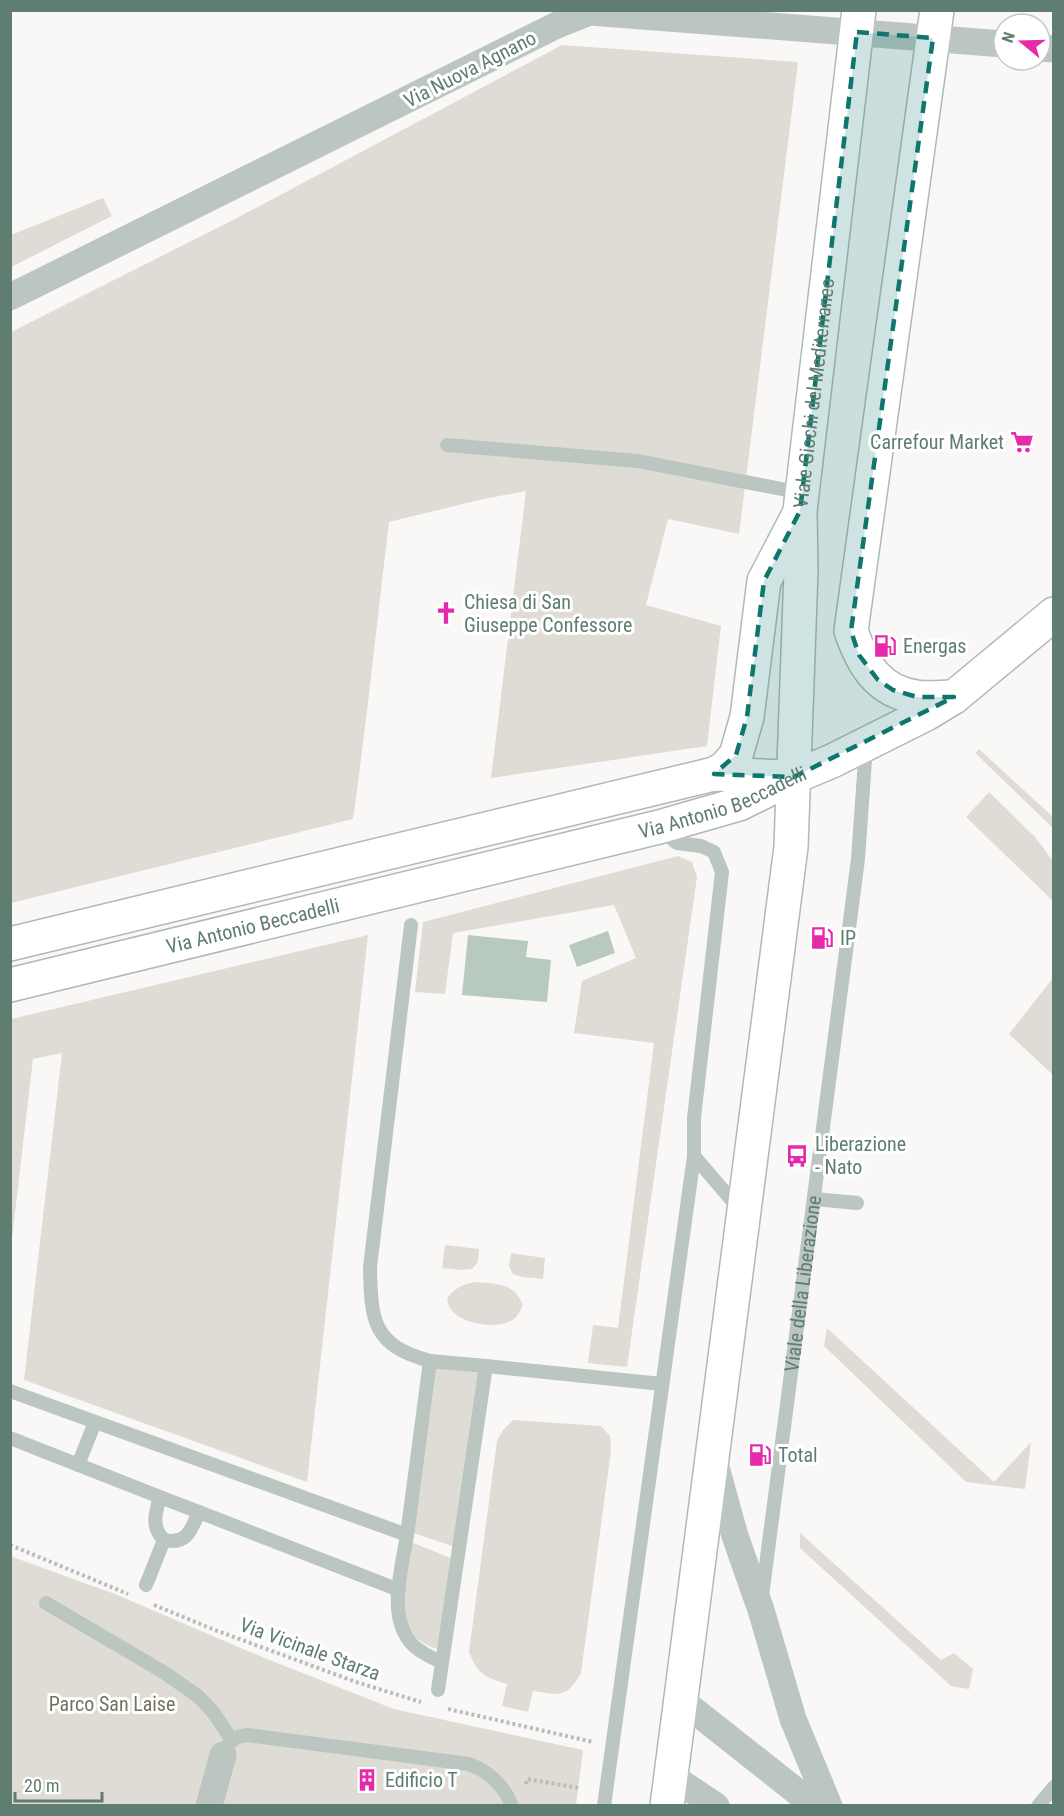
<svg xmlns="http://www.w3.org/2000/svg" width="1064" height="1816" font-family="'Roboto Condensed',sans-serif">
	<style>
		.green { fill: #dfdcd6 }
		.water { fill: #b8cabe }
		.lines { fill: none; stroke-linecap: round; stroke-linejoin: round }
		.secondary-casing { stroke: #aebbb5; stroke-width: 36 }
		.primary-casing { stroke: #afbab5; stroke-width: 36 }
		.path { stroke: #b6bebb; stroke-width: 4; stroke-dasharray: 3 3; stroke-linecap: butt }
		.lane { stroke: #bbc6c1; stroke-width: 14 }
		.street { stroke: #bbc6c1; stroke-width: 27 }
		.secondary { stroke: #fff; stroke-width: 33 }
		.primary { stroke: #fff; stroke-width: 33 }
		.marked { fill: #0f766e; fill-opacity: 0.2; stroke: #0f766e; stroke-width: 4.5; stroke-dasharray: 12 8; stroke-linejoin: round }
		.labels { text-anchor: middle; stroke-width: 6; stroke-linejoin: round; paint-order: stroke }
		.street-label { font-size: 20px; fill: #5f7d70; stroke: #fff }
		.poi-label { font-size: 20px; fill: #5f7d70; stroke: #fff; text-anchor: start }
		.park-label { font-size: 20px; fill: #75725e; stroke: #fff }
	</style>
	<rect width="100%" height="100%" fill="#faf8f7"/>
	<path class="green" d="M562,45L798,62L739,534L668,519L646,605L721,626L707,746L491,778L526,491L479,500L389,522C377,621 367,720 353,819L11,903V332L235,219Z
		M103,198L112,216L11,267V235Z
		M979,749L1053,817V828L975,753Z
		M989,792L1035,837L1053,861V901L966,817Z
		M678,856L692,862L697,877L627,1367L588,1363L593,1325L618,1328L654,1043L574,1033L582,981L636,958L614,905L453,933L445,994L415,992L423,922Z
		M368,935L307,1482L24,1380L62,1053L33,1059L11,1247V1019Z
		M1053,978V1075L1009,1034Z
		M445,1245L479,1249L478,1262L472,1269L462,1270L442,1268Z
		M511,1253L545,1258L543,1279L522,1277L513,1274L509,1266Z
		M477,1282C498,1284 514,1283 523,1305C520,1311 518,1317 512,1320C498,1330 459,1324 450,1308C448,1305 448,1302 447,1298C456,1287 463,1284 477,1282Z
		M827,1328L994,1482L1031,1442L1025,1489L966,1482L824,1346Z
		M435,1367L480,1371L455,1547L413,1533Z
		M513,1420L601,1426L610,1436L611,1451L581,1673C566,1699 560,1695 533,1691L528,1712L502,1706L507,1684C485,1677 478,1675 469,1652L497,1441L503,1430Z
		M800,1533L941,1660L954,1653L973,1669L969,1689L951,1686L800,1548Z
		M411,1542L453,1559L440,1650C387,1636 405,1582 411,1542Z
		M10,1556L115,1594L262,1657L394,1709L583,1750L576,1805H11Z"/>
	<path class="water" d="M608,931L615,953L577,967L569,945Z
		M468,935L528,941L526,957L551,960L547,1002L462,995Z"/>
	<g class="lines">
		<g class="secondary-casing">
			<g id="secondary">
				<path d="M937,10L851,631C863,665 878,691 916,697C928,699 942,697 954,697"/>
				<path d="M714,774L725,768L736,755L747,717L764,581L798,516"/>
				<path id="s2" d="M667,1806L791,847L801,571L800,511L859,10"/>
			</g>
		</g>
		<g class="primary-casing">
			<g id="primary">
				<path d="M10,944L714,774L789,777"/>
				<path id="s3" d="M10,985L659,827L739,804L794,777L832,761L926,714L954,697L1054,614"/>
			</g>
		</g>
		<path class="path" d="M10,1545L128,1594
			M154,1605L215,1630L356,1682L421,1702
			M448,1709L593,1742
			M526,1784L527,1779L579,1788"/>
		<g class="lane">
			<path d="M447,445L638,461L802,493"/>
			<path d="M660,829L677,843L701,846L714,852L722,872L694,1118V1156L741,1211"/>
			<path d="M411,925L370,1267C371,1322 373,1345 430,1361"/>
			<path d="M815,1199L857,1203"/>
			<path d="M10,1391L407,1535L430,1361L486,1366"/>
			<path d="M10,1438L160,1497C155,1514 151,1527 164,1540L146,1585"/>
			<path d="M78,1465L95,1422"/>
			<path d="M160,1497L199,1512"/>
			<path d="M407,1535C402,1569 386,1617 413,1645C421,1653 432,1658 442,1662"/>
			<path d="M164,1540C187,1545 191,1530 199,1512L399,1590"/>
			<path id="s1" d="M762,1596L858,859L866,746"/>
			<path d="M46,1603L165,1673L199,1697L213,1712L232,1740"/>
			<path d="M438,1690L486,1366L662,1384"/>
			<path d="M223,1755C227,1743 234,1736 247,1735L469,1764C490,1772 504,1785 512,1806"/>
			<path d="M604,1806L694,1156"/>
			<path d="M1038,1806L1054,1787"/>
		</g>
		<path class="street" d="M1040,48L1054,49
			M10,297L557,25L590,12L1004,44
			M714,1460L735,1536L761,1610L793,1719L829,1806
			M681,1700L815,1806
			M671,1776L716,1806
			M209,1806L223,1755"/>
		<use href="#secondary" class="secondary"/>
		<use href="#primary" class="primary"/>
	</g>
	<path class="marked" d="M857,32L933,38L851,631L859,655L878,680L893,690L917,697H954L794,777L714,774L736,755L747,717L764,581L800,511Z"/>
	<defs>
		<g id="supermarket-bare" transform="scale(1.8)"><path d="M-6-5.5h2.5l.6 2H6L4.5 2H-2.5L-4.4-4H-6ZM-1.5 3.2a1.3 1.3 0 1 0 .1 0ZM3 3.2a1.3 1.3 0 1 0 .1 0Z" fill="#e62ba9" stroke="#fff" stroke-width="2.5" paint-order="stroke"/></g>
		<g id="church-bare" transform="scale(1.8)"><path d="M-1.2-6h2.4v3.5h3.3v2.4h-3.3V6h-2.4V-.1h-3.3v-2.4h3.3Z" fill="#e62ba9" stroke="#fff" stroke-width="2.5" paint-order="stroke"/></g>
		<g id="fuel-bare" transform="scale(1.8)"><path d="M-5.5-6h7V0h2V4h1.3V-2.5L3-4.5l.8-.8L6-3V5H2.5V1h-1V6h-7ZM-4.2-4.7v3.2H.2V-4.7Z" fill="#e62ba9" stroke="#fff" stroke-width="2.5" paint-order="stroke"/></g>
		<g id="bus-bare" transform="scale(1.8)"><path d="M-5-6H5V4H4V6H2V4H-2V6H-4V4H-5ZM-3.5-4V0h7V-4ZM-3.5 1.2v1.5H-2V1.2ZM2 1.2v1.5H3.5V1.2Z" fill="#e62ba9" stroke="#fff" stroke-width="2.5" paint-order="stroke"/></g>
		<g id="building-bare" transform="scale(1.8)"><path d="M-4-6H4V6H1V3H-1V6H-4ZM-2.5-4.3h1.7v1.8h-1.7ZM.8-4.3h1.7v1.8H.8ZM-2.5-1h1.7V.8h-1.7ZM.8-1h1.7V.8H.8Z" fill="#e62ba9" stroke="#fff" stroke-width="2.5" paint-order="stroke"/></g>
	</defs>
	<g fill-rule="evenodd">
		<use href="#supermarket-bare" x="1022" y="442"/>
		<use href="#church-bare" x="446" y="613"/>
		<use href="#fuel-bare" x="885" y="646"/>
		<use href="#fuel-bare" x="822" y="938"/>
		<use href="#bus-bare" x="797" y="1156"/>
		<use href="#fuel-bare" x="760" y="1455"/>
		<use href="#building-bare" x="367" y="1780"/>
	</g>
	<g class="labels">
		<g class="street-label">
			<text transform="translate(470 69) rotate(-27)" y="7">Via Nuova Agnano</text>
			<text dy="7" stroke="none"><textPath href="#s2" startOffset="1422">Viale Giochi del Mediterraneo</textPath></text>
			<text dy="7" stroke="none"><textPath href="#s3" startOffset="736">Via Antonio Beccadelli</textPath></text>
			<text dy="7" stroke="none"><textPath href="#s3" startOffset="250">Via Antonio Beccadelli</textPath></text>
			<text dy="7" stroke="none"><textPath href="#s1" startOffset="315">Viale della Liberazione</textPath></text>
			<text transform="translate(310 1649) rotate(20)" y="7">Via Vicinale Starza</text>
		</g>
		<g class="poi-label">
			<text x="1004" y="449" text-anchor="end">Carrefour Market</text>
			<text x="464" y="609">Chiesa di San<tspan x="464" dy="23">Giuseppe Confessore</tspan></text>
			<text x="903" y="653">Energas</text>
			<text x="840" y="945">IP</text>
			<text x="815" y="1151">Liberazione<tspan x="815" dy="23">- Nato</tspan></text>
			<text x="778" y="1462">Total</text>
			<text x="385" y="1787">Edificio T</text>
		</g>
		<g class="park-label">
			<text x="112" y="1711">Parco San Laise</text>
		</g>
	</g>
	<rect width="1064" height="1816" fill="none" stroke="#5f7d70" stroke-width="24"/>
	<g transform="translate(1022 42) rotate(289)"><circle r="28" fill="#ffffff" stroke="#bfcbc6" stroke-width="1.5"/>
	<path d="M0-4.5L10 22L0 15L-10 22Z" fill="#e62ba9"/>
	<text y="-9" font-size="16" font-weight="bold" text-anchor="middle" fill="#5f7d70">N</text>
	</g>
	<path d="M15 1792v9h87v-9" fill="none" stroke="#5f7d70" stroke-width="3"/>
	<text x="24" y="1792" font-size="18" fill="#5f7d70" stroke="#ffffff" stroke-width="4.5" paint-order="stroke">20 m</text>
</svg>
